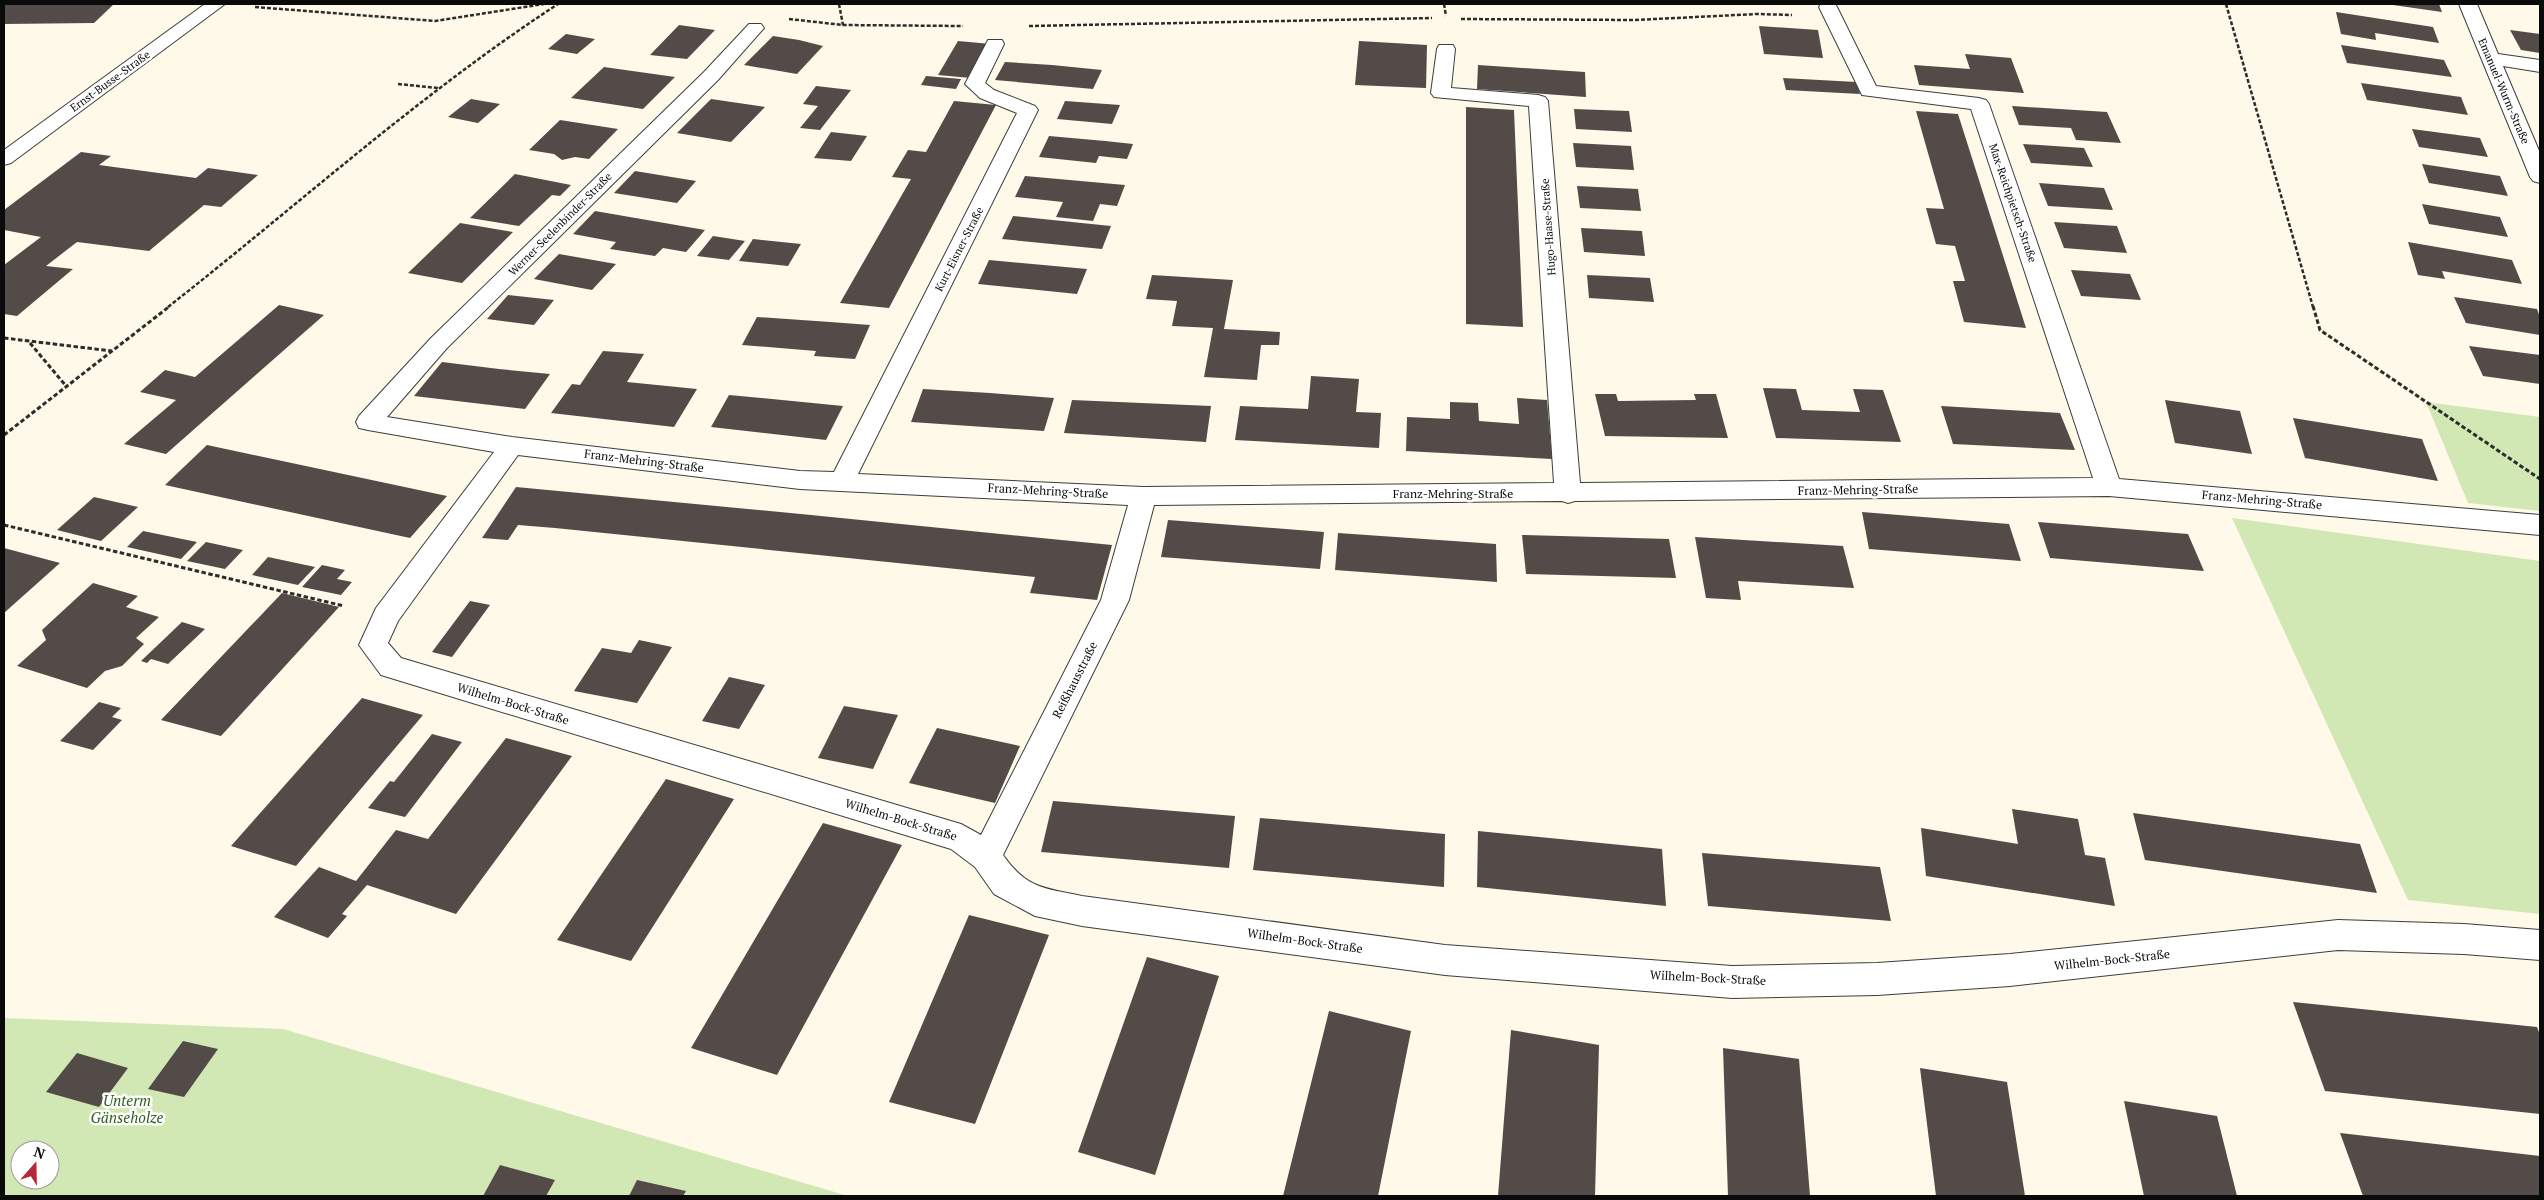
<svg xmlns="http://www.w3.org/2000/svg" width="2544" height="1200" font-family="'PT Serif',serif">
	<style>
		.green { fill: #d1e7b4; fill-rule: evenodd }
		.building { fill: #534b47 }
		.lines { fill: none; stroke-linecap: round; stroke-linejoin: round }
		.minor-casing { stroke: #3d3d3d; stroke-width: 2 }
		.path-far1 { stroke: #2c2c2c; stroke-width: 2.5; stroke-dasharray: 4 2; stroke-linecap: butt }
		.path { stroke: #2c2c2c; stroke-width: 3; stroke-dasharray: 4.5 2.5; stroke-linecap: butt }
		.minor { fill: #fff; fill-rule: evenodd }
		.labels { text-anchor: middle; stroke-width: 5; stroke-linejoin: round; paint-order: stroke }
		.far-street-label { font-size: 11px; fill: #0a0a0a; stroke: #fff }
		.street-label { font-size: 12px; fill: #0a0a0a; stroke: #fff }
		.near-park-label { font-size: 15px; font-style: italic; fill: #2f5f1e; stroke: #fff }
	</style>
	<rect width="100%" height="100%" fill="#fef9e8"/>
	<path class="green" d="M2426,402L2540,417V511L2468,503Z
		M2232,518L2540,561V914L2408,900Z
		M4,1018L283,1029L848,1196H4ZM20,1150H50V1180H20Z"/>
	<path class="building" d="M4,4H114L94,23L4,24Z
		M2393,4H2439L2442,12L2393,5Z
		M2336,12L2433,27L2439,43L2375,33L2376,40L2341,34Z
		M679,25L715,30L687,59L650,55Z
		M1759,26L1818,30L1823,58L1764,54Z
		M2510,30L2540,34V53L2521,50Z
		M566,34L595,39L577,54L548,49Z
		M773,36L799,40L823,46L797,74L744,65Z
		M958,41L991,44L971,78L938,75Z
		M1359,41L1427,45L1426,88L1355,85Z
		M2341,45L2444,60L2452,77L2347,63Z
		M1965,54L2011,58L2024,93L1919,85L1914,65L1970,69Z
		M1005,62L1052,65L1102,70L1093,89L995,80Z
		M1478,65L1585,72L1586,97L1477,89Z
		M604,67L675,77L643,109L571,98Z
		M926,76L961,79L956,89L921,85Z
		M1783,78L1856,82L1860,94L1786,90Z
		M2361,83L2461,97L2468,115L2367,100Z
		M816,86L851,90L820,130L800,128L818,106L803,104Z
		M471,99L500,104L478,123L448,117Z
		M711,99L765,107L731,142L677,133Z
		M954,101L996,105L889,308L840,303L911,179L892,177L908,150L926,152Z
		M1065,101L1120,105L1112,124L1057,119Z
		M2012,106L2107,112L2121,143L2076,140L2071,128L2019,125Z
		M1466,107L1514,110L1523,327L1466,324Z
		M1574,109L1629,111L1632,132L1576,129Z
		M1916,111L1958,114L2026,328L1964,322L1953,281H1965L1955,246L1936,244L1926,208L1944,209Z
		M560,120L618,129L589,159L575,157L562,160L554,154L529,150Z
		M2412,129L2480,138L2488,157L2419,147Z
		M831,132L867,136L851,161L814,158Z
		M1049,136L1105,141L1133,144L1127,159L1099,156L1096,163L1039,157Z
		M1573,143L1631,146L1634,170L1576,167Z
		M2023,144L2084,148L2093,167L2031,163Z
		M81,152L111,156L99,165L196,178L208,168L258,175L221,207L204,205L149,251L77,242L46,266L73,269L17,316L4,314V265L41,237L4,230V210Z
		M2422,164L2500,176L2508,196L2429,183Z
		M635,171L696,181L677,203L614,193Z
		M515,174L571,185L560,196L552,195L519,226L470,218Z
		M1025,176L1125,185L1117,206L1100,204L1093,221L1056,217L1063,202L1015,197Z
		M2039,183L2104,188L2113,210L2048,206Z
		M1577,186L1638,189L1641,211L1580,208Z
		M2422,204L2500,217L2508,237L2429,224Z
		M595,211L705,230L686,252L663,248L655,256L610,249L616,242L573,234Z
		M1013,216L1111,226L1102,249L1002,239Z
		M2054,222L2117,226L2127,253L2064,248Z
		M460,223L513,232L462,283L408,273Z
		M1581,228L1642,231L1645,256L1584,252Z
		M713,236L745,241L729,260L697,256Z
		M753,239L801,244L788,266L739,261Z
		M2408,242L2512,260L2522,284L2442,271L2445,279L2418,275Z
		M559,254L616,264L592,290L534,279Z
		M989,260L1087,269L1077,294L978,284Z
		M2071,270L2130,274L2141,300L2081,296Z
		M1152,275L1233,280L1224,329L1280,332L1279,345H1261L1257,380L1204,377L1213,328L1172,326L1177,301L1146,299Z
		M1587,275L1650,278L1654,302L1589,298Z
		M508,295L554,300L534,325L487,319Z
		M2454,297L2537,309L2540,317V335L2466,323Z
		M279,305L324,315L166,454L124,444L176,400L140,392L165,370L195,377Z
		M757,317L830,322L870,325L855,359L814,356L816,351L742,345Z
		M2469,346L2540,355V384L2483,376Z
		M603,351L644,354L627,382L697,389L674,427L551,413L572,384L580,385Z
		M442,362L499,369L550,374L525,409L414,396Z
		M1311,376L1359,379L1356,412L1381,413L1379,448L1235,440L1240,406L1308,409Z
		M1763,388L1796,389L1802,410L1860,412L1853,389L1883,390L1901,442L1776,438Z
		M923,389L990,393L1054,398L1044,431L911,422Z
		M1595,394H1616L1618,401L1696,400L1694,394H1716L1728,438L1605,436Z
		M729,395L782,400L843,406L826,440L711,427Z
		M1517,398L1547,400L1552,459L1406,451L1407,417L1450,419V402L1478,403L1479,421L1519,424Z
		M1072,400L1211,406L1206,442L1064,433Z
		M2165,400L2240,411L2252,454L2175,443Z
		M1941,406L2060,413L2075,450L1953,444Z
		M2293,418L2422,439L2438,481L2305,458Z
		M207,445L447,496L410,538L165,485Z
		M516,487L811,515L1112,545L1097,600L1030,593L1035,577L555,528L518,525L508,540L482,538Z
		M94,497L138,507L101,541L57,530Z
		M1862,512L2009,524L2021,561L1869,549Z
		M1168,520L1324,532L1320,569L1161,557Z
		M2038,522L2188,534L2204,571L2050,558Z
		M143,531L197,542L181,559L127,547Z
		M1338,533L1496,544L1497,582L1335,570Z
		M1522,535L1669,539L1676,578L1526,574Z
		M1695,537L1843,546L1854,588L1738,581L1741,600L1706,598Z
		M206,542L243,550L225,569L187,561Z
		M4,548L60,563L4,613Z
		M268,557L315,567L298,585L252,575Z
		M322,565L345,570L337,579L352,582L341,595L302,587Z
		M93,583L138,596L126,607L159,617L136,638L144,644L122,666L105,671L87,688L17,666L46,640L42,630Z
		M282,593L339,607L221,736L161,720Z
		M470,601L490,605L452,657L432,652Z
		M182,622L205,629L168,664L151,659L147,663L141,661Z
		M639,640L672,647L637,703L574,691L602,648L631,653Z
		M729,677L765,685L739,729L702,721Z
		M362,698L423,715L296,866L231,846Z
		M99,702L121,708L112,717L122,720L93,750L60,741Z
		M844,706L898,715L873,769L818,758Z
		M937,728L1020,746L995,803L909,783Z
		M432,734L462,742L405,817L368,808L390,781L394,782Z
		M506,738L572,756L456,914L367,885L342,914L347,916L328,938L274,917L319,867L356,881L396,830L428,839Z
		M666,779L734,799L631,961L557,940Z
		M1053,801L1235,816L1229,868L1041,852Z
		M2012,809L2078,819L2085,855L2105,858L2115,906L1926,876L1921,828L2018,844Z
		M2133,813L2360,844L2377,893L2145,860Z
		M1260,818L1445,834L1444,887L1253,870Z
		M823,823L902,845L777,1075L691,1048Z
		M1478,831L1662,849L1666,906L1477,887Z
		M1702,853L1880,867L1891,921L1708,906Z
		M969,915L1049,935L975,1124L889,1102Z
		M1147,957L1219,976L1155,1175L1078,1152Z
		M2293,1002L2537,1027L2540,1035V1114L2325,1091Z
		M1329,1011L1411,1031L1378,1196H1283Z
		M1511,1030L1599,1045L1595,1196H1498Z
		M183,1041L218,1049L184,1097L148,1089Z
		M1723,1048L1799,1059L1810,1196H1728Z
		M77,1053L128,1068L99,1107L46,1092Z
		M1920,1068L2007,1082L2025,1196H1936Z
		M2124,1101L2217,1116L2237,1196H2144Z
		M2340,1133L2540,1156V1196H2363Z
		M500,1165L555,1180L546,1196H483Z
		M637,1180L686,1191L683,1196H629Z"/>
	<g class="lines">
		<g class="minor-casing">
			<path id="minor" d="M205,4H225L11,163L4,165V150Z
				M1821,4H1835L1837,7L1876,86L1979,98L1986,100L1989,104L2119,479L2540,515V535L2109,496L1575,501L1568,503L1562,501L1154,505L1129,600L1003,855C1027,889 1044,888 1082,896L1445,945L1732,966L1877,963L2010,954L2338,920L2464,924L2540,930V960L2464,954L2338,950L2010,986L1877,995L1732,998L1445,975L1082,926L1035,916L994,894L975,867L951,849L381,675L359,645L376,608L494,452L368,430L359,428L356,422L359,416L431,338L704,72L749,24H761L764,28L718,80L447,348L387,417L512,437L800,471L834,472L1017,113L980,98L965,84L986,44L988,40H1002L1004,44L985,83L994,90L1035,106L1038,110L858,474L1143,487L1554,483L1529,106L1434,97L1431,93L1437,49L1439,45H1453L1455,49L1451,88L1538,95L1545,97L1548,101L1580,483L2093,478L1971,109L1862,95L1819,7ZM518,455L800,489L1128,505L1101,600L981,835L961,824L401,658L388,643L398,621Z
				M2459,4H2477L2498,54L2540,60V72L2503,66L2540,153V183L2533,181L2530,177Z"/>
		</g>
		<path class="path-far1" d="M839,4L843,25
			M1444,4L1446,16
			M2226,4L2313,307
			M255,7L435,21L544,4
			M789,19L843,25L963,26
			M1461,19L1635,20L1757,14L1792,15
			M1029,26L1432,18
			M398,84L438,88
			M168,307C298,205 420,94 558,4"/>
		<path class="path" d="M2313,306L2320,330L2540,479
			M4,338L112,351
			M30,343L66,386
			M4,435L170,306
			M4,525L344,606"/>
		<use href="#minor" class="minor"/>
	</g>
	<g class="labels">
		<g class="far-street-label">
			<text transform="translate(110 81) rotate(-36)" y="4">Ernst-Busse-Straße</text>
			<text transform="translate(2504 91) rotate(67)" y="4">Emanuel-Wurm-Straße</text>
			<text transform="translate(2013 203) rotate(71)" y="4">Max-Reichpietsch-Straße</text>
			<text transform="translate(560 224) rotate(-45)" y="4">Werner-Seelenbinder-Straße</text>
			<text transform="translate(1548 227) rotate(-94)" y="4">Hugo-Haase-Straße</text>
			<text transform="translate(959 249) rotate(-63)" y="4">Kurt-Eisner-Straße</text>
		</g>
		<g class="street-label">
			<text transform="translate(644 461) rotate(7)" y="4">Franz-Mehring-Straße</text>
			<text transform="translate(1858 490) rotate(-1)" y="4">Franz-Mehring-Straße</text>
			<text transform="translate(1048 491) rotate(3)" y="4">Franz-Mehring-Straße</text>
			<text x="1453" y="498">Franz-Mehring-Straße</text>
			<text transform="translate(2262 500) rotate(5)" y="4">Franz-Mehring-Straße</text>
			<text transform="translate(1075 680) rotate(-63)" y="4">Reißhausstraße</text>
			<text transform="translate(513 704) rotate(17)" y="4">Wilhelm-Bock-Straße</text>
			<text transform="translate(901 820) rotate(17)" y="4">Wilhelm-Bock-Straße</text>
			<text transform="translate(1305 941) rotate(8)" y="4">Wilhelm-Bock-Straße</text>
			<text transform="translate(2112 960) rotate(-6)" y="4">Wilhelm-Bock-Straße</text>
			<text transform="translate(1708 978) rotate(3)" y="4">Wilhelm-Bock-Straße</text>
		</g>
		<g class="near-park-label">
			<text x="127" y="1106">Unterm<tspan x="127" dy="17">Gänseholze</tspan></text>
		</g>
	</g>
	<rect width="2544" height="1200" fill="none" stroke="#0a0a0a" stroke-width="10"/>
	<g transform="translate(35 1165) rotate(20)"><circle r="24" fill="#ffffff" stroke="#9d9d9d"/>
	<path d="M0-4L9 19L0 12L-9 19Z" fill="#b52837"/>
	<text y="-8" font-size="14" font-weight="bold" text-anchor="middle" fill="#0a0a0a">N</text>
	</g>
</svg>
